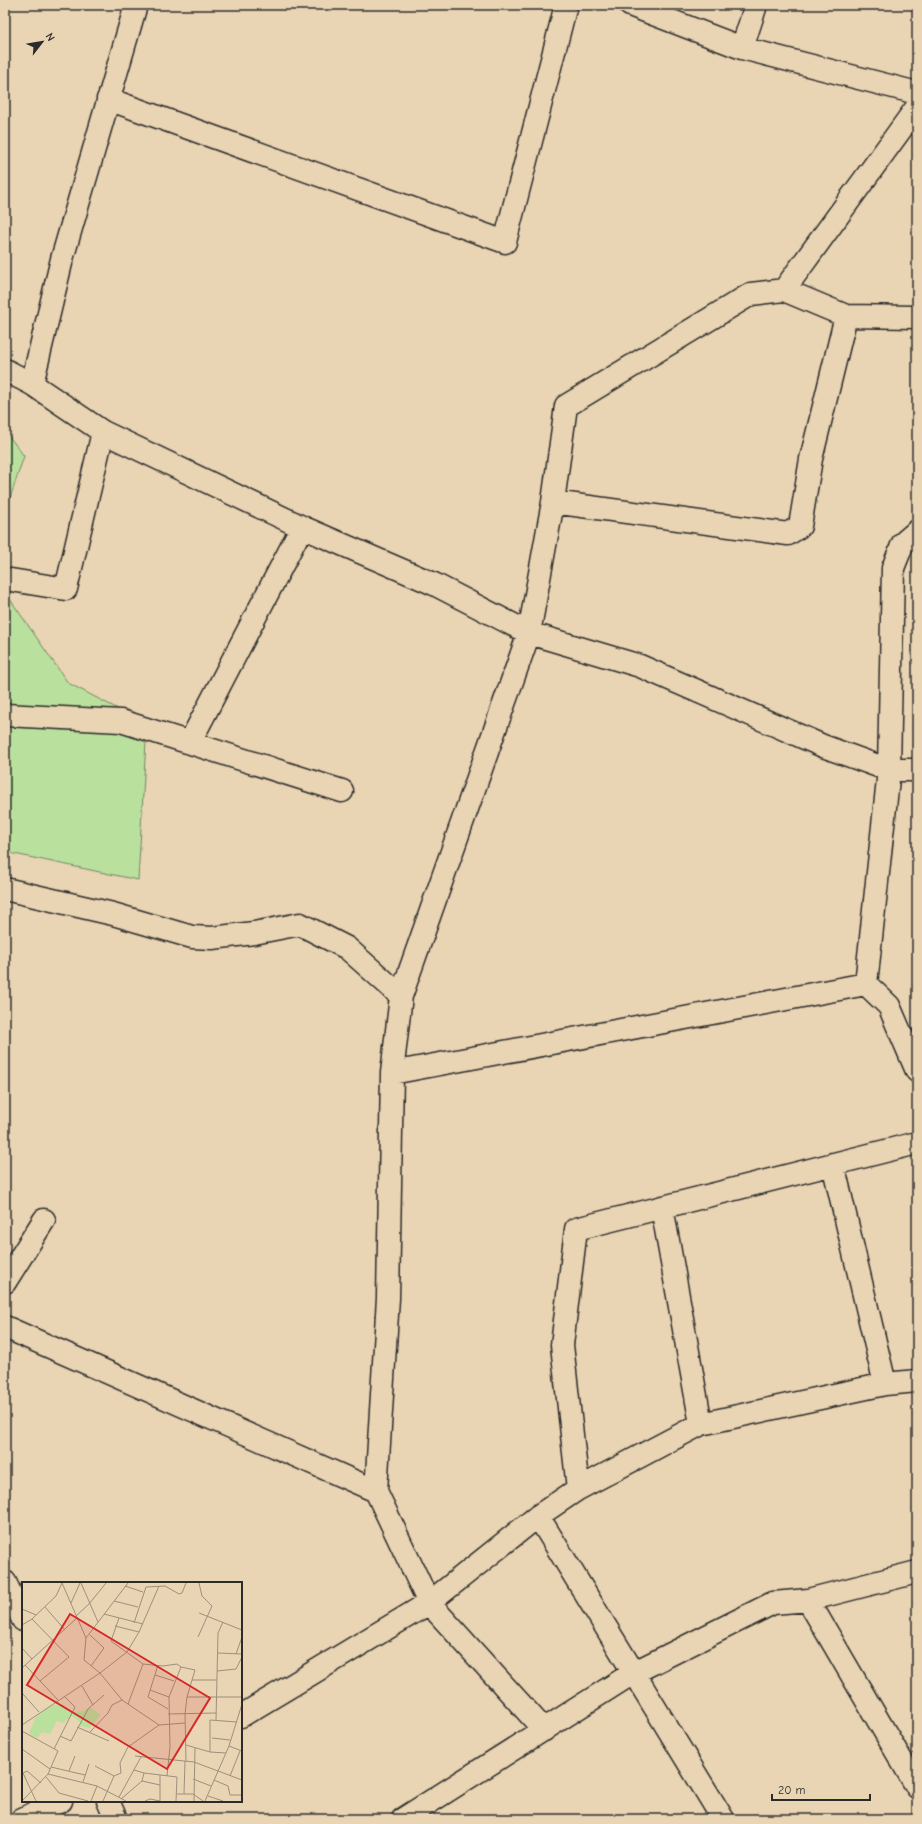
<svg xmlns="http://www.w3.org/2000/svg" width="922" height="1824" font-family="'Comic Neue',sans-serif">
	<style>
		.green { fill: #b9e19d; stroke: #728664 }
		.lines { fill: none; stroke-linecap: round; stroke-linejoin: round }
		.minor-casing { stroke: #2b2b2b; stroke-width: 25 }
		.minor { stroke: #e9d4b3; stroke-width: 22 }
		.inset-road { fill: none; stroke: #9d907d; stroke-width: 1 }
		.view { fill: #d62828; fill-opacity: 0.15; stroke: #d62828; stroke-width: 2 }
		.inset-edge { fill: none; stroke: #2b2b2b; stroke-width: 2 }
	</style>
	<rect width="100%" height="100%" fill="#e9d4b3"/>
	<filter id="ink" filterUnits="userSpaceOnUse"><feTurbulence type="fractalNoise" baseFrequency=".025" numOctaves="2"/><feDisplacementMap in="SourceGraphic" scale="8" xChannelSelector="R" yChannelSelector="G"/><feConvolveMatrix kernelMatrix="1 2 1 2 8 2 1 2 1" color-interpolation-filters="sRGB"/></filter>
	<g filter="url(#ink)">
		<path class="green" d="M5,431L24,456L5,513Z
			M5,592L68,683L147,724L138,880L5,852Z"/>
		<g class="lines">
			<g class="minor-casing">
				<path id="minor" d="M630,5L742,48L917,93
					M742,48L756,5
					M108,99L505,242L566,5
					M784,290L917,107
					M5,370L32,384L103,432L302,527L434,584L529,633L640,666L823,746L889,770H917
					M32,384L62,259L136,5
					M553,502L788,534L800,526L811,459L846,316
					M5,579L66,589L103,432
					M5,715L121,721L342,791
					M190,742L302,527
					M5,889L113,914L192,937L212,938L254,933L300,924L347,948L401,996
					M866,984L889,770L893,568L903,543L917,531
					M392,1073L866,984L889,1006L917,1071
					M833,1164L885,1384
					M662,1207L701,1424
					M5,1282L44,1220
					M5,1327L376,1491L429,1603L544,1730
					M578,1489L562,1345L576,1229L917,1143
					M376,1491L388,1298L392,1073L401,996L529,633L553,502L566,406L751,294L784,290L846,316L917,317
					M538,1516L723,1819
					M5,1582L23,1620
					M808,1600L917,1572
					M241,1716L429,1603L538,1516L578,1489L701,1424L885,1384L917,1381
					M108,1801L116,1819
					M22,1819L61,1801
					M403,1819L633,1673L773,1603L808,1600L917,1787"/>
			</g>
			<use href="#minor" class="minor"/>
		</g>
	</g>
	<g transform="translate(22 1582)">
		<rect width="220" height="220" fill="#e9d4b3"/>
		<path d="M41,122L48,130L61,129L68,125L79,133L67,146L58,144V140L50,134L41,141L35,139L28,152L20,150L15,156L7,151L14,135L29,123Z" fill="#b9e19d"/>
		<path class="inset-road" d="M40,1L64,56M59,1L76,40M106,1L64,56L62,78L78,91L100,118L137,143M103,4L121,10M92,19L116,25M49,21L58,1M23,25L43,48M0,27L14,33M177,31L220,48M82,32L121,42M54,34L67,22L84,1M97,36L89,59L121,82M10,37L47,75L18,99M112,41L124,5L143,4L157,12L160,11L164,1M0,43L10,37L34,14L40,1M93,44L117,50M68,53L82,66L69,84M176,55L190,24L180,14L177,1M0,66L10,77M196,71L220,72M214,72L220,55M3,83L36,118M136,83L126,115L146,127M0,86L55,36M195,89L214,87L220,75M133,93L152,99M170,98H195M60,104L71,123M128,108L147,115M0,111L17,130M106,122L121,82L141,84L155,82L159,85M146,132L194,131M194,138L196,51L201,40M0,143L78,91L105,70L117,50L137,4M55,145L87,159M0,149L36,169L26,192L0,219M68,150L86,131L90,123L100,118M38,154L49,159L66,127L82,113M190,156L208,158M164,163L188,170L204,171M207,164L220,169M0,167L28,187M32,167L53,125L43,115M188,170V138L215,140M113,174L172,180L220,198M164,179L163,132L165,115H220M73,184L92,194M29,185L63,193M112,188L122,191L155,195L154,219M47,189L53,174M26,192L75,204L104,219M145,194L148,165L147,115L159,85L173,88L165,115M208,194L218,169M24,195L37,211L66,219M171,197L189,204M192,198L206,204L208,213H220M120,199L138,203M61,200L67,182M155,212H171L181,219M162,212L163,179M186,214L201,219M97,215L119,175M99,217L120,199L122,191M14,219L1,191L5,189L19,201M69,219L75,204M81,219L92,194L99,191L98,181L106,165L137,143L163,141M123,219L128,217L138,219M138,219V193M172,219L173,166M183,219L207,164L220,122"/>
		<path class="view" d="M48,32L188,116L145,187L5,103Z"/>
		<rect width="220" height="220" class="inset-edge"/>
	</g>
	<rect width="922" height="1824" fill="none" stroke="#e9d4b3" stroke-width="20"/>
	<rect x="10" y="10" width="902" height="1804" fill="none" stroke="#2b2b2b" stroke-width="1.5" filter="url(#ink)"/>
	<g transform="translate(42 42) rotate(59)" stroke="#e9d4b3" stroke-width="3" paint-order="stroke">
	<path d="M0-3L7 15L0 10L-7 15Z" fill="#2b2b2b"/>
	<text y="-6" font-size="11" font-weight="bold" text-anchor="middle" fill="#2b2b2b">N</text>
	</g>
	<path d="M772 1794v6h98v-6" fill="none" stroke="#2b2b2b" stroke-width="2"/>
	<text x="778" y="1794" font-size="12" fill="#2b2b2b" stroke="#e9d4b3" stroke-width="3" paint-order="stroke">20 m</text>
</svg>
